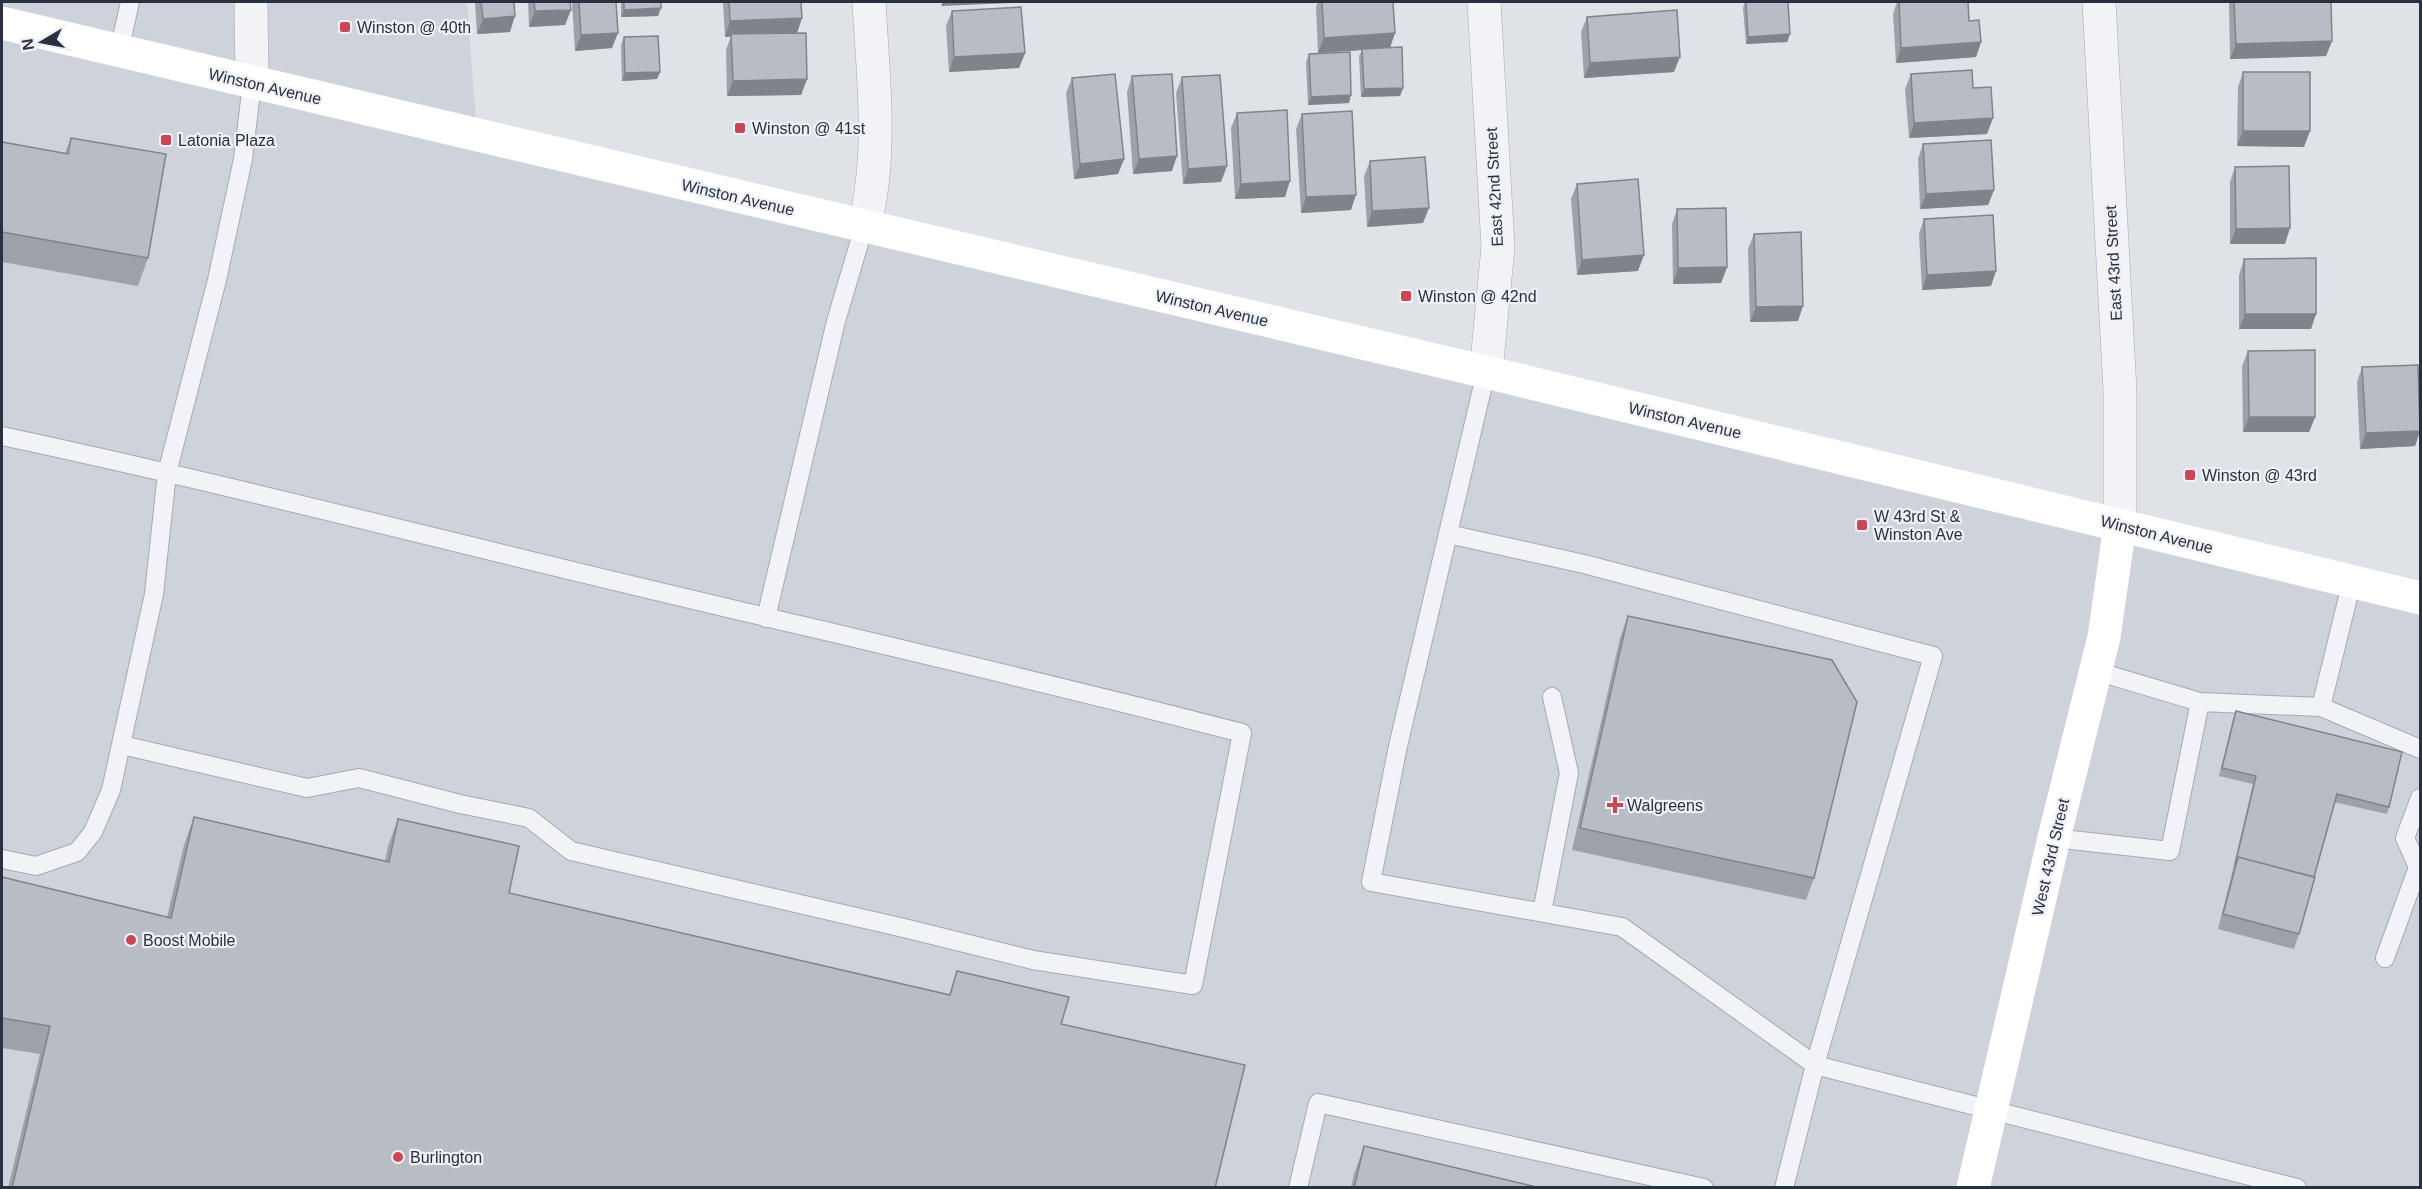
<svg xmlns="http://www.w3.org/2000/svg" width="2422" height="1189" font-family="Helvetica,sans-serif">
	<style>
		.built { fill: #ced2da }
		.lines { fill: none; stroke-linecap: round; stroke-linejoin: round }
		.lane-casing { stroke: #a5aab2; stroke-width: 20 }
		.street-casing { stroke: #a5aab2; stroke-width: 34 }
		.lane { stroke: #f2f3f7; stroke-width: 18 }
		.street { stroke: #f2f3f7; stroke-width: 33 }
		.secondary { stroke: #fff; stroke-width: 33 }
		.wall { fill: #9da2a9 }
		.shaded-wall { fill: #80848a }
		.building { fill: #b7bcc5; stroke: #80848a; stroke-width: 1.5 }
		.poi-dot { fill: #ca4856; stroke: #eff1f6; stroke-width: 2 }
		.labels { text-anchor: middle; stroke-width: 4.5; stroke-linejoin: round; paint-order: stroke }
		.poi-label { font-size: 16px; fill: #29303f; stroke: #eff1f6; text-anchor: start }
		.street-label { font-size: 16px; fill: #29303f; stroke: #eff1f6 }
	</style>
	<rect width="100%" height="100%" fill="#dfe3e8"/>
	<path class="built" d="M2,2H467L477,136L2420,598V1187L2,1188Z"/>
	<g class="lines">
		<g class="lane-casing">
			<path id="lane" d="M119,51L130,2
				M1486,372L1398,746L1371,882L1622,927L1815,1065L2297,1188
				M2,436C213,481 422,535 631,585C835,634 1039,680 1242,733L1193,985L1033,960L908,929L571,851L529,818L460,804L359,778L307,788L122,745
				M1448,534L1584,564L1933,656L1815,1065L1784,1188
				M2352,581L2321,707L2420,749
				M766,618L836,321L864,227
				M2096,671L2200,702L2321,707
				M2054,838L2170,851L2200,702
				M2,859L36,866L77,852L93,832L111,790L154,594L167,473L217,280L243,159L252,83
				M1542,912L1569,773L1552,697
				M2385,958L2418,867L2405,838L2420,798
				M1298,1188L1318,1103L1704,1188"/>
		</g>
		<g class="street-casing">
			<path id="street" d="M251,2L252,83
				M1484,2L1498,247L1486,372
				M2099,2L2120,391V525
				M864,227C883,155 873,75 869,2"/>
		</g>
		<use href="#lane" class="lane"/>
		<use href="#street" class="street"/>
		<path class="secondary" d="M2,23L1486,372L2420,598
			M1973,1188L2054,838L2104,637L2120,525"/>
	</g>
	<path class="wall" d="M475,2H514L510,32L477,34Z
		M528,2H570L565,25L529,27Z
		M572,2H616L612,48L575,51Z
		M621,2H661L658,16L621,17Z
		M723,2H801L802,18L797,33L807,79L801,95L727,96L726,50L731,36L725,37Z
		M1318,2H1393L1390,48L1403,88L1400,96L1361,97L1359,56L1362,50L1318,53L1316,7Z
		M1745,2H1788L1790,34L1787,42L1746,44L1743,8Z
		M1897,2H1968L1969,21L1981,42L1976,57L1896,63L1893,14Z
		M2229,2H2331L2332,41L2326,56L2230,59Z
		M952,11L1025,53L1019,68L949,72L946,26Z
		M1587,17L1674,72L1584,78L1581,32Z
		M624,37L660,72L657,79L622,81L621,45Z
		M1309,54L1349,103L1308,105L1306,62Z
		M2243,72L2304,147L2237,146L2238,87Z
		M1911,74L1973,88L1987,134L1909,138L1905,89Z
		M1132,76L1172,171L1133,174L1127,92Z
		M1182,77L1221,182L1183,184L1176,93Z
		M1072,78L1124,159L1118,174L1074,179L1066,93Z
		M1237,113L1285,197L1235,199L1231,128Z
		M1302,114L1351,210L1301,213L1296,129Z
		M71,138L148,258L138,286L2,262V142L65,153Z
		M1923,144L1994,190L1988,205L1920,209L1918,159Z
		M1370,161L1423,223L1367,227L1364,176Z
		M2235,167L2285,244H2230V182Z
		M1577,184L1638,271L1577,275L1571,199Z
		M1677,209L1727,267L1721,283L1673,284L1672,224Z
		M1924,219L1991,286L1922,290L1919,234Z
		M1754,234L1798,321L1750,322L1748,249Z
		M2244,259L2311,329H2239V275Z
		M2248,351L2315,417L2309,432H2243L2242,366Z
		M2362,367L2420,431L2415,446L2360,449L2357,382Z
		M1628,616L1814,878L1806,900L1572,850L1620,638Z
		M2236,711L2389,807L2387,814L2334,802L2299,934L2294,949L2218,929L2232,873L2253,784L2219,776L2233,719Z
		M194,817L385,861L388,846L398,819L509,893L949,995L957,971L1061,1024L1215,1188H8L40,1054L2,1048V877L167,917L184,845Z
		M1364,1146L1541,1188H1351L1354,1174Z"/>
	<path class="shaded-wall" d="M943,2H1011V3L941,6Z
		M1583,2H1618L1582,3Z
		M661,8L658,16L621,17L624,10Z
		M571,10L565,25L529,27L535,11Z
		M515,16L510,32L477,34L483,19Z
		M802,18L797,33L725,37L730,21Z
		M618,33L612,48L575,51L581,35Z
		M1395,33L1390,48L1318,53L1324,38Z
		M1790,34L1787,42L1746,44L1748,37Z
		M2332,41L2326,56L2230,59L2236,44Z
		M1981,42L1976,57L1896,63L1901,48Z
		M1025,53L1019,68L949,72L954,57Z
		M1680,57L1674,72L1584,78L1590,63Z
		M660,72L657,79L622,81L625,73Z
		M807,79L801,95L727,96L733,81Z
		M1403,88L1400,96L1361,97L1364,89Z
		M1351,95L1349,103L1308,105L1311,97Z
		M1993,118L1987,134L1909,138L1914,123Z
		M2243,131H2310L2304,147L2237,146Z
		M1177,156L1172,171L1133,174L1139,159Z
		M1124,159L1118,174L1074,179L1080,164Z
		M1227,166L1221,182L1183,184L1188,169Z
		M1290,181L1285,197L1235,199L1241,184Z
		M1994,190L1988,205L1920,209L1926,194Z
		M1356,195L1351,210L1301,213L1306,197Z
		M1429,208L1423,223L1367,227L1372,211Z
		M2290,228L2285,244H2230L2236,229Z
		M1644,255L1638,271L1577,275L1582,260Z
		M1727,267L1721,283L1673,284L1678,268Z
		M1996,271L1991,286L1922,290L1927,275Z
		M1803,306L1798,321L1750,322L1756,307Z
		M2245,314H2316L2311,329H2239Z
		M2249,417H2315L2309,432H2243Z
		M2420,431L2415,446L2360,449L2366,433Z"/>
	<path class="building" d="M481,2H514L515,16L483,19Z
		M534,2H570L571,10L535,11Z
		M579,2H616L618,33L581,35Z
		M624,2H661V8L624,10Z
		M729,2H801L802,18L730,21Z
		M1322,2H1393L1395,33L1324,38Z
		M1746,2H1788L1790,34L1748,37Z
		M1899,2H1968L1969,21L1979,20L1981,42L1901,48Z
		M2234,2H2331L2332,41L2236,44Z
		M1021,7L1025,53L954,57L952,11Z
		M1677,10L1680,57L1590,63L1587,17Z
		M806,33L807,79L733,81L731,34Z
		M658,36L660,72L625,73L624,37Z
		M1402,47L1403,88L1364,89L1362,49Z
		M1350,52L1351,95L1311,97L1309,54Z
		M1972,70L1973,88L1991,87L1993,118L1914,123L1911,74Z
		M2243,72H2310V131H2243Z
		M1115,74L1124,159L1080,164L1072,78Z
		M1172,74L1177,156L1139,159L1132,76Z
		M1220,75L1227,166L1188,169L1182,77Z
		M1287,110L1290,181L1241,184L1237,113Z
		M1352,111L1356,195L1306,197L1302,114Z
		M71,138L166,154L148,258L2,232V142L68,154Z
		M1991,140L1994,190L1926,194L1923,144Z
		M1425,157L1429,208L1372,211L1370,161Z
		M2289,166L2290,228L2236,229L2235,167Z
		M1638,179L1644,255L1582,260L1577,184Z
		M1726,208L1727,267L1678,268L1677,209Z
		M1993,215L1996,271L1927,275L1924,219Z
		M1801,232L1803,306L1756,307L1754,234Z
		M2316,258V314H2245L2244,259Z
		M2315,350V417H2249L2248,351Z
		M2418,365L2420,431L2366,433L2362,367Z
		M1628,616L1832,660L1857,702L1814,878L1580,828Z
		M2236,711L2402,752L2389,807L2337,794L2314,877L2238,857L2235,865L2256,776L2222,768Z
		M194,817L389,862L398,819L519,846L509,893L950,995L957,971L1069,997L1061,1024L1245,1065L1215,1188H12L50,1026L2,1018V877L171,918Z
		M2238,857L2315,877L2299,934L2223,914Z
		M1364,1146L1541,1188H1354Z"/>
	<g class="poi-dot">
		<rect x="339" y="21" width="12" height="12" rx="3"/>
		<rect x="734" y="122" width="12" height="12" rx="3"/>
		<rect x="160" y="134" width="12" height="12" rx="3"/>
		<rect x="1400" y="290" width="12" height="12" rx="3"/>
		<rect x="2184" y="469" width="12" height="12" rx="3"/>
		<rect x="1856" y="519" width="12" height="12" rx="3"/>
		<path d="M1612 796h6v6h6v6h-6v6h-6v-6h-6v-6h6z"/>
		<circle cx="131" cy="940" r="6"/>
		<circle cx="398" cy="1157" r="6"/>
	</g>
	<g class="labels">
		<g class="poi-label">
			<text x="357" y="33">Winston @ 40th</text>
			<text x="752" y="134">Winston @ 41st</text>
			<text x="178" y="146">Latonia Plaza</text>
			<text x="1418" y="302">Winston @ 42nd</text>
			<text x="2202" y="481">Winston @ 43rd</text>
			<text x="1874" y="522">W 43rd St &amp;<tspan x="1874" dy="18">Winston Ave</tspan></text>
			<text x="1627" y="811">Walgreens</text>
			<text x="143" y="946">Boost Mobile</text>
			<text x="410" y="1163">Burlington</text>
		</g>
		<g class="street-label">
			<text transform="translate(265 86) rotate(13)" y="6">Winston Avenue</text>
			<text transform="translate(1494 187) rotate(-93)" y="6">East 42nd Street</text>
			<text transform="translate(738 197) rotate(13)" y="6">Winston Avenue</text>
			<text transform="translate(2113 263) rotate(-93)" y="6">East 43rd Street</text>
			<text transform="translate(1212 308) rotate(13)" y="6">Winston Avenue</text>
			<text transform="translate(1685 420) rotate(13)" y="6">Winston Avenue</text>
			<text transform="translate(2157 534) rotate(14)" y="6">Winston Avenue</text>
			<text transform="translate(2050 857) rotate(-77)" y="6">West 43rd Street</text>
		</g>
	</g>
	<rect width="2422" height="1189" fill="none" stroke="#29303f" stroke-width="6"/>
	<g transform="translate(42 42) rotate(260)" stroke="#eff1f6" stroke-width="4.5" paint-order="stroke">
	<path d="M0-4.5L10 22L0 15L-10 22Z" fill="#29303f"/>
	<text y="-9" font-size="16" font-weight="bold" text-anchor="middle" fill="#29303f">N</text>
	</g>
</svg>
